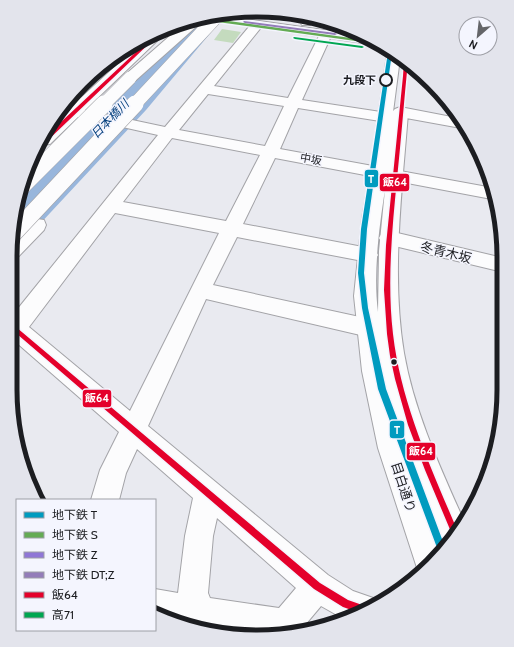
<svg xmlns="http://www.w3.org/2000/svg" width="514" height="647" font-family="Cabin,'Noto Sans JP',sans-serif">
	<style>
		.green { fill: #c4dbbe }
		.water { fill: #98b6dc }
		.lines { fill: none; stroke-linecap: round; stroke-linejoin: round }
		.minor-casing { stroke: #a3a3a7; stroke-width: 2 }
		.major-casing { stroke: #a3a3a7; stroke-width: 2 }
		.highway-casing { stroke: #a3a3a7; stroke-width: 2 }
		.minor { fill: #fcfcfd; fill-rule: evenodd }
		.major { fill: #fcfcfd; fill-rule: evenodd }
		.highway { fill: #fcfcfd; fill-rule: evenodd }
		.highway-bridge-far1-casing { stroke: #a3a3a7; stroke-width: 14; stroke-linecap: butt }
		.highway-bridge-casing { stroke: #a3a3a7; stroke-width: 18; stroke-linecap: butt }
		.highway-bridge-far1 { stroke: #fcfcfd; stroke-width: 13 }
		.highway-bridge { stroke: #fcfcfd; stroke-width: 17 }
		.bus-1-casing { stroke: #f4f5fe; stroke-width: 3 }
		.bus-2-casing { stroke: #f4f5fe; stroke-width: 3 }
		.bus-1 { fill: #e4002b; fill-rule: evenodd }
		.bus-2 { fill: #00a651; fill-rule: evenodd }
		.metro-1-casing { stroke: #f4f5fe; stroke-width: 3 }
		.metro-2-casing { stroke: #f4f5fe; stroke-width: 3 }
		.metro-3-casing { stroke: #f4f5fe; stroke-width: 3 }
		.metro-4-casing { stroke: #f4f5fe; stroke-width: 3 }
		.metro-1 { fill: #009bbf; fill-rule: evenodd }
		.metro-2 { fill: #64ab54; fill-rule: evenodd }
		.metro-3 { fill: #8f76d6; fill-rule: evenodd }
		.metro-4 { fill: #937cb9; fill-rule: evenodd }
		.stop-dot { fill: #f4f5fe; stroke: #1c1d21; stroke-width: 2 }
		.bus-dot { fill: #1c1d21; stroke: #f4f5fe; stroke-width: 1.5 }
		.labels { text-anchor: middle; stroke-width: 3; stroke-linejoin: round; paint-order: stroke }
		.far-stop-label { font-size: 11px; font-weight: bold; fill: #1c1d21; stroke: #f4f5fe; text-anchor: end }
		.far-street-label { font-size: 11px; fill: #1c1d21; stroke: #f4f5fe }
		.far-water-label { font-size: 12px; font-style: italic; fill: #043f7d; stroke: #f4f5fe }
		.street-label { font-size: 13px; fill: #1c1d21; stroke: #f4f5fe }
		.rim { fill: none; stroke: #1c1d21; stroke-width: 5 }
		.line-badge { stroke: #f4f5fe; stroke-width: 1.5 }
		.badge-label { font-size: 11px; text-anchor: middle; font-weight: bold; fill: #fff }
	</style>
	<rect width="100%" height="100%" fill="#e9eaf0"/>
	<path class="green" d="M222,29L241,32L233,43L214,40Z"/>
	<path class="water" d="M225,12H228L146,110L10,256L11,241L22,185L149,60L179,28Z"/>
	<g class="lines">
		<g class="minor-casing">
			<path id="minor" d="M303,17L314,18L310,25H302L300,22Z
				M257,21L261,22L263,25L214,86L288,98L320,34L322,31H330L332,34L302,100L394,114L392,112L395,109L400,107L457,118L465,127L461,128L406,118L407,119L404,122L399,124L298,108L280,149L493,188L497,200L275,158L243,224L368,248L375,250L378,255L375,260L368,262L237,237L213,285L369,319L377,322L380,328L377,334L369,337L206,299L148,426L328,575L353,591L376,599L379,605L344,619L321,606L300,631L258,637L214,630L213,631L193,629L155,613V589L178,593L185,536L193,498L137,449L126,473L119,500H91L100,470L119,432L10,337V315L12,316L158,135L78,117L50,144L42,145L55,122L63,115L60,114L64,106L71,107L144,40L161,34L162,35L160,38L85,110L165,127L253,22ZM208,94L284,106L265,146L179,130ZM172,138L260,155L226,221L123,202ZM115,213L219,233L130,411L29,327ZM217,518L296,588L279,608L210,598L208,593L213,536Z
				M389,231L503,258V272L382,243L379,238L382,233Z"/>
		</g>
		<g class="major-casing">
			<path id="major" d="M217,15L352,34L368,41L363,43L204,19Z
				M389,52L400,58L393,112L400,108L405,110L408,113C402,192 391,274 404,353C414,411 440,467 464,521L453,540L446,546L418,478L398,423L404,448L440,551L418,571L378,448L362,371L354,296L362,219L370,172L387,55ZM385,190L379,251L378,312C373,275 379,227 385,190Z"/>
		</g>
		<g class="highway-casing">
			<path id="highway" d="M199,21L198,25L135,81L130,82L125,81L123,78L125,75L180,27Z
				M37,219L44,220L46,225L44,230L17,258L10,260L11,240L30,220Z"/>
		</g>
		<use href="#minor" class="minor"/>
		<use href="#major" class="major"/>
		<use href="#highway" class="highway"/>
		<g class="highway-bridge-far1-casing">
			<path id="highway-bridge-far1" d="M103,105L130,78
				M134,105L219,14"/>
		</g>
		<g class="highway-bridge-casing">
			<path id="highway-bridge" d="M21,187L104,104
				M11,236L135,104"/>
		</g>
		<use href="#highway-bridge-far1" class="highway-bridge-far1"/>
		<use href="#highway-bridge" class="highway-bridge"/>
		<g class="bus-1-casing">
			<path id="bus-1" d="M252,14L266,15L334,25L337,26Z
				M156,35V37L46,142H44L47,135L152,37Z
				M405,60L408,61C404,101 401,140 397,179C392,230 387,282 393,334C401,403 431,468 458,532L454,539L425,470L408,425L395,379L390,356L387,334L384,290L386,245L403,76L404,61Z
				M10,322L320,583L348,600L368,607L369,609L360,613L343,607L314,589L10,328Z"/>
		</g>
		<g class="bus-2-casing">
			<path id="bus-2" d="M294,37L362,46L364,47L362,48L295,39L293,38Z"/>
		</g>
		<use href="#bus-1" class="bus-1"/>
		<use href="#bus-2" class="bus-2"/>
		<g class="metro-1-casing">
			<path id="metro-1" d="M388,52L392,53L367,229L364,273L368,308L386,389L445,547L439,553L378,389L362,308L358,273L361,229Z"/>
		</g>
		<g class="metro-2-casing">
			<path id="metro-2" d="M207,18L365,40L370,43L203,20Z"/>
		</g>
		<g class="metro-3-casing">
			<path id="metro-3" d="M245,13L333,24L338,27L246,15Z"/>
		</g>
		<g class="metro-4-casing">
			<path id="metro-4" d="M244,21L335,33L337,34L335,35L245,23L243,22Z"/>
		</g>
		<use href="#metro-1" class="metro-1"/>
		<use href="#metro-2" class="metro-2"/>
		<use href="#metro-3" class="metro-3"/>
		<use href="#metro-4" class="metro-4"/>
	</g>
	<circle class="stop-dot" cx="386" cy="80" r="6"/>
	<circle class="bus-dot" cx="394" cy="362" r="3.5"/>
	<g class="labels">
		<g class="far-stop-label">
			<text x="376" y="84">九段下</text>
		</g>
		<g class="far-street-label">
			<text transform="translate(311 159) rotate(10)" y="4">中坂</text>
		</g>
		<g class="far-water-label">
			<text transform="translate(110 119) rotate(-46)" y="4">日本橋川</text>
		</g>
		<g class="street-label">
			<text transform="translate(446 252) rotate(14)" y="5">冬青木坂</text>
			<text transform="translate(404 487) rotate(72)" y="5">目白通り</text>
		</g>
	</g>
	<path d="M0 0H514V647H0ZM257 17H257A240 240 0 0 1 497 257V390A240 240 0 0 1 257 630H257A240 240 0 0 1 17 390V257A240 240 0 0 1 257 17Z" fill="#e3e4ec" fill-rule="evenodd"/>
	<path class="rim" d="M257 17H257A240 240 0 0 1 497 257V390A240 240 0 0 1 257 630H257A240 240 0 0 1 17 390V257A240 240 0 0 1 257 17Z"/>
	<g class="line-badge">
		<rect x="364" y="169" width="15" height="19" rx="4" fill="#009bbf"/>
		<rect x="379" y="173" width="31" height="19" rx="4" fill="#e4002b"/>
		<rect x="82" y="389" width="30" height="19" rx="4" fill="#e4002b"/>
		<rect x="389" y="420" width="16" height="19" rx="4" fill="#009bbf"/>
		<rect x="406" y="442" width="30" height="19" rx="4" fill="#e4002b"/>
	</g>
	<g class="badge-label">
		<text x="371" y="183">T</text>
		<text x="395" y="186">飯64</text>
		<text x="97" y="402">飯64</text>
		<text x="397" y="434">T</text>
		<text x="421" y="455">飯64</text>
	</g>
	<rect x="16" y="499" width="140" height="132" fill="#f4f5fe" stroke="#9e9fa6"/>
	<rect x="24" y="512" width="20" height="6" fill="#009bbf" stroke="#9e9fa6"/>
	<text x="52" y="519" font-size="12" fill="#1c1d21">地下鉄 T</text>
	<rect x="24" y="532" width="20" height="6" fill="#64ab54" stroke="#9e9fa6"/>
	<text x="52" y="539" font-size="12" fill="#1c1d21">地下鉄 S</text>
	<rect x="24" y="552" width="20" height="6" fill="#8f76d6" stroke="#9e9fa6"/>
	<text x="52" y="559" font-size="12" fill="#1c1d21">地下鉄 Z</text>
	<rect x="24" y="572" width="20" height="6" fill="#937cb9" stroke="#9e9fa6"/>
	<text x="52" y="579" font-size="12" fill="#1c1d21">地下鉄 DT;Z</text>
	<rect x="24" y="592" width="20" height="6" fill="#e4002b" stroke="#9e9fa6"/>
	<text x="52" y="599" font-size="12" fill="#1c1d21">飯64</text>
	<rect x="24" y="612" width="20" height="6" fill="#00a651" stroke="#9e9fa6"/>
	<text x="52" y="619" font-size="12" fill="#1c1d21">高71</text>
	<g transform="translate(478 36) rotate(208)"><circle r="19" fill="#f4f5fe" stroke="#9e9fa6"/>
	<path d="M0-3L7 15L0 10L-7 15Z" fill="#646569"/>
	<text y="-6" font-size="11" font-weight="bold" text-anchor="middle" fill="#1c1d21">N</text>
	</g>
</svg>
